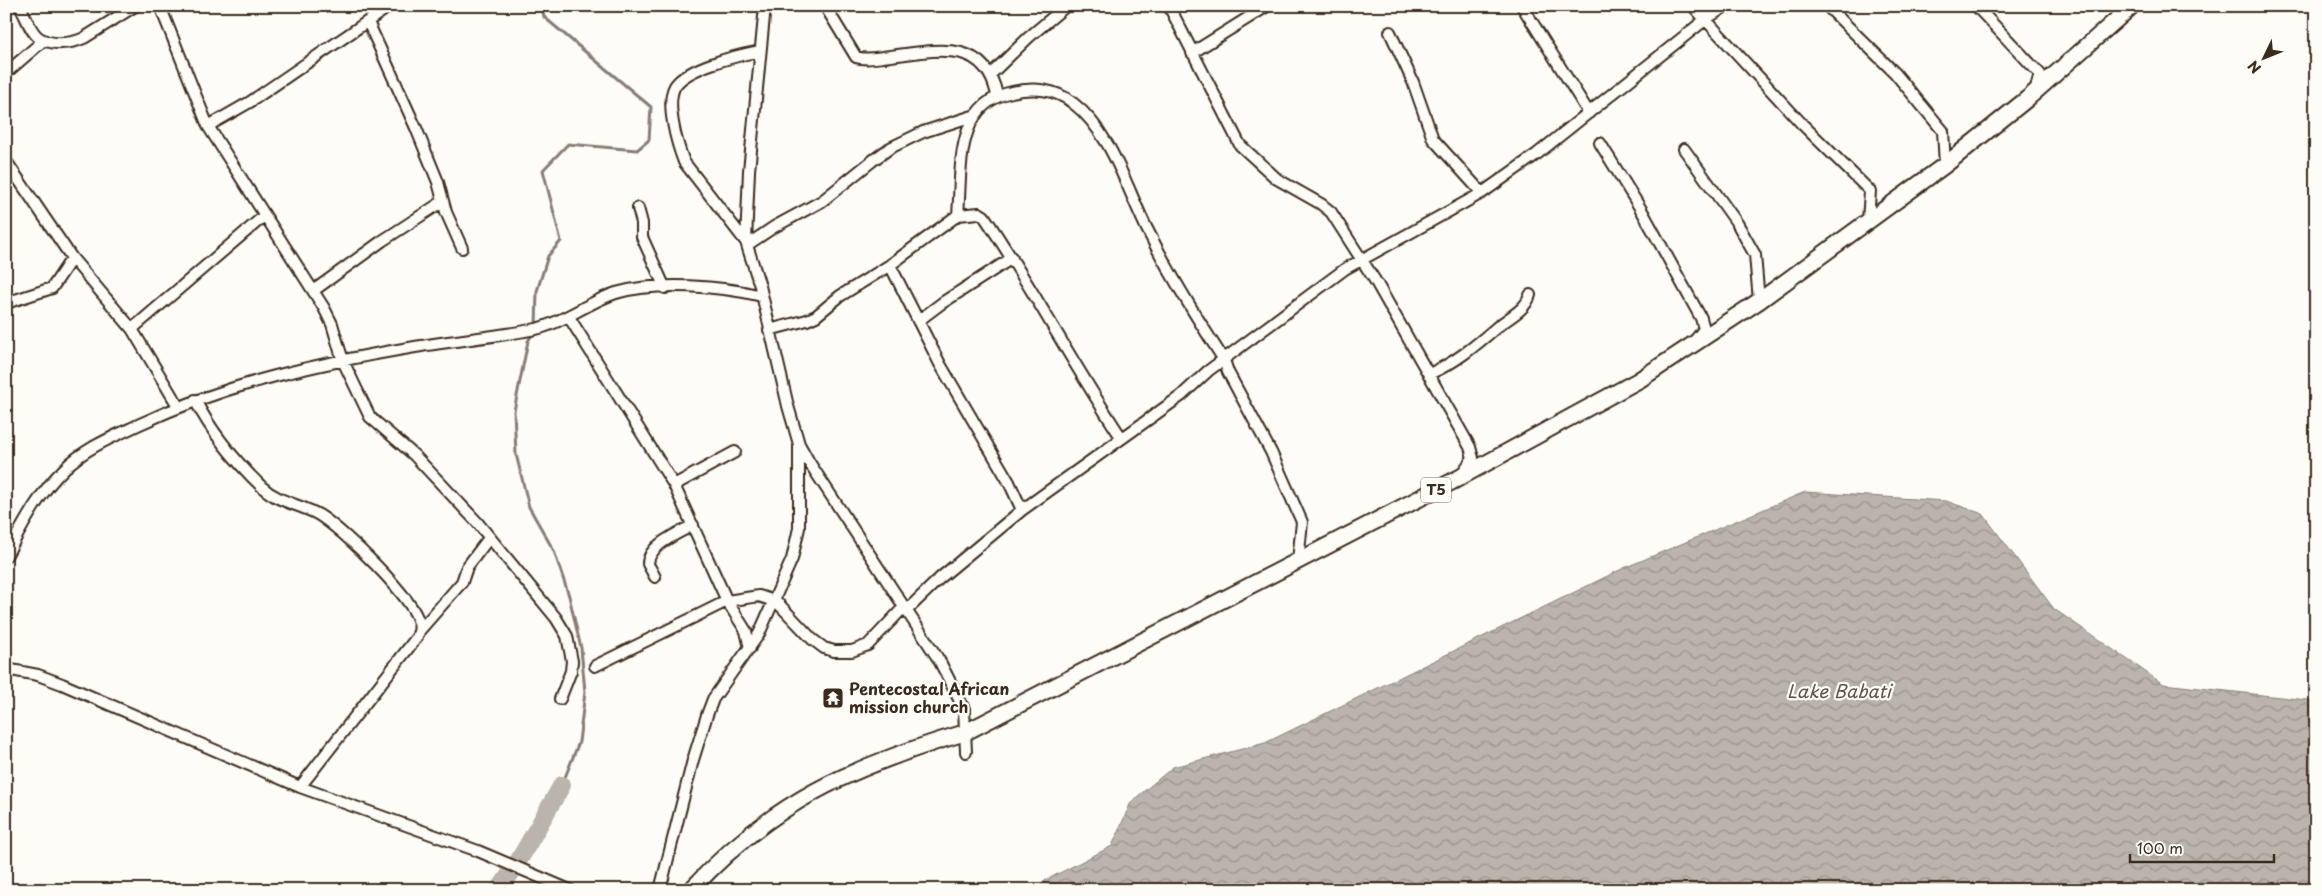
<svg xmlns="http://www.w3.org/2000/svg" width="2322" height="896" font-family="'Playpen Sans',sans-serif">
	<style>
		.water { fill: url(#water-waves); stroke: #887d74 }
		.lines { fill: none; stroke-linecap: round; stroke-linejoin: round }
		.stream { stroke: #887d74; stroke-width: 3 }
		.river { stroke: #bbb4ad; stroke-width: 18 }
		.minor-casing { stroke: #3b2a1e; stroke-width: 14 }
		.highway-casing { stroke: #3b2a1e; stroke-width: 19 }
		.minor { stroke: #fdfcf7; stroke-width: 10 }
		.highway { stroke: #fdfcf7; stroke-width: 15 }
		.labels { text-anchor: middle; stroke-width: 4.5; stroke-linejoin: round; paint-order: stroke }
		.shield { fill: #fdfcf7; stroke: #75695f; stroke-width: 1 }
		.shield-label { font-size: 15px; font-weight: bold; fill: #3b2a1e }
		.poi-label { font-size: 16px; font-weight: bold; fill: #3b2a1e; stroke: #fdfcf7; text-anchor: start }
		.water-label { font-size: 18px; font-style: italic; fill: #615349; stroke: #fdfcf7 }
	</style>
	<defs>
		<pattern id="water-waves" width="16" height="10" patternUnits="userSpaceOnUse" patternTransform="scale(1.25)"><rect width="16" height="10" fill="#bbb4ad"/><path d="M0 5q4-4 8 0t8 0" fill="none" stroke="#99938c"/></pattern>
	</defs>
	<rect width="100%" height="100%" fill="#fdfcf7"/>
	<filter id="ink" filterUnits="userSpaceOnUse"><feTurbulence type="fractalNoise" baseFrequency=".02" numOctaves="2"/><feDisplacementMap in="SourceGraphic" scale="10" xChannelSelector="R" yChannelSelector="G"/><feConvolveMatrix kernelMatrix="1 2 1 2 8 2 1 2 1" color-interpolation-filters="sRGB"/></filter>
	<g filter="url(#ink)">
		<path class="water" d="M1805,492L1946,501L1983,514L2054,609L2163,684L2316,701V890H1035L1046,880L1112,846L1131,802L1173,767L1265,743L1624,568Z"/>
		<g class="lines">
			<path class="stream" d="M536,326L537,291L548,256L561,241L543,170L568,144L637,150L649,140L651,107L544,17L542,6
				M534,332L528,341L514,411L516,454L529,507L554,551L569,596L581,648L585,692L579,742L562,785"/>
			<path class="river" d="M499,890L515,867L562,785"/>
			<g class="minor-casing">
				<path id="minor" d="M20,6C25,15 30,31 38,37C50,46 71,44 84,38L135,6
					M160,6L208,126L324,308L332,324L343,361L370,417L414,455L477,522L556,618L567,636L572,661L571,671L560,699
					M765,6L749,171L746,242L760,286L788,406L799,444L809,462L939,660L964,709L966,752
					M825,6L856,57C865,60 875,58 883,57C928,52 984,34 997,95
					M1169,6L1240,145L1277,179L1321,204L1331,212L1376,282L1470,447L1473,458L1461,475
					M1522,6L1589,113
					M1693,6L1802,124L1870,191L1868,222
					M1827,6L1895,73L1943,131L1945,165
					M1976,6L2040,74L2035,91
					M368,22L416,128L438,182L446,212L462,248
					M1390,32L1413,82L1433,139L1482,193
					M1192,53L1267,6
					M6,73L44,40
					M990,75L1029,37L1066,6
					M208,126L250,102L390,6
					M1600,143L1642,211L1701,318L1704,329L1696,339
					M1684,149L1737,223L1755,255L1759,301
					M6,161L72,258L132,329L178,406
					M638,208L642,223V237L665,288
					M958,215L979,213L984,216C1033,288 1073,365 1121,437
					M746,242L684,162C677,144 665,103 675,86C687,67 740,55 760,51
					M747,245L774,227L822,201L872,161L890,148L923,132L976,115
					M890,265L940,364L1009,482L1022,510
					M313,291L382,241L442,202
					M6,303L52,288L72,258
					M569,317L674,485L727,601L746,631L750,648
					M918,321L942,303L1012,258
					M132,329L264,216
					M769,330L807,320L816,316L840,296L890,265L958,215C962,169 954,104 1012,92C1033,87 1056,89 1073,103C1111,132 1127,189 1147,229C1170,275 1196,317 1224,360L1228,372L1271,452L1302,522L1298,561
					M1429,374C1455,363 1475,346 1497,327C1508,318 1526,310 1530,295
					M195,400C212,433 235,461 262,487C279,503 300,504 319,515C343,530 413,597 419,623C421,629 419,632 417,637L300,787
					M674,485L735,452
					M6,556C23,525 39,493 64,469C85,448 115,436 140,424C228,383 320,363 415,347C455,340 496,337 536,329C565,322 588,302 616,293C656,281 723,286 762,296
					M655,577L648,564C648,545 679,533 693,525
					M774,599L812,639L824,648L834,651H852L868,645L904,607
					M906,611L940,578L1022,510L1181,396L1208,371L1345,269L1482,193L1537,154L1706,19L1726,6
					M420,630L462,582L467,567L489,538
					M595,666L727,601L759,596L774,601
					M6,669L38,675L62,684L300,787L478,851L570,890
					M660,890L693,760L707,715L713,699L759,634L792,559L799,528V446"/>
			</g>
			<g class="highway-casing">
				<path id="highway" d="M691,890C771,802 853,766 964,733L1459,478L1639,380L1759,301L1945,165L2027,99L2132,6"/>
			</g>
			<use href="#minor" class="minor"/>
			<use href="#highway" class="highway"/>
		</g>
	</g>
	<defs>
		<g id="temple-square" transform="scale(1.125)"><rect x="-9" y="-9" width="18" height="18" rx="4" fill="#3b2a1e" stroke="#fdfcf7"/><path d="M0-6L5-2H3V0L6.5 2.5H4V6H1.5V3h-3V6H-4V2.5H-6.5L-3 0V-2H-5Z" fill="#fff"/></g>
	</defs>
	<g fill-rule="evenodd">
		<use href="#temple-square" x="833" y="698"/>
	</g>
	<g class="labels">
		<rect class="shield" x="1421" y="477.5" width="30" height="25" rx="4"/>
		<g class="shield-label">
			<text x="1436" y="495">T5</text>
		</g>
		<g class="poi-label">
			<text x="849" y="695">Pentecostal African<tspan x="849" dy="18">mission church</tspan></text>
		</g>
		<g class="water-label">
			<text x="1839" y="698">Lake Babati</text>
		</g>
	</g>
	<rect width="2322" height="896" fill="none" stroke="#fdfcf7" stroke-width="25"/>
	<rect x="12" y="12" width="2297" height="871" fill="none" stroke="#3b2a1e" stroke-width="2" filter="url(#ink)"/>
	<g transform="translate(2264 58) rotate(227)" stroke="#fdfcf7" stroke-width="4" paint-order="stroke">
	<path d="M0-4L9 19L0 12L-9 19Z" fill="#3b2a1e"/>
	<text y="-8" font-size="14" font-weight="bold" text-anchor="middle" fill="#3b2a1e">N</text>
	</g>
	<path d="M2130 854v8h144v-8" fill="none" stroke="#3b2a1e" stroke-width="2.5"/>
	<text x="2137" y="854" font-size="15" fill="#3b2a1e" stroke="#fdfcf7" stroke-width="4" paint-order="stroke">100 m</text>
</svg>
